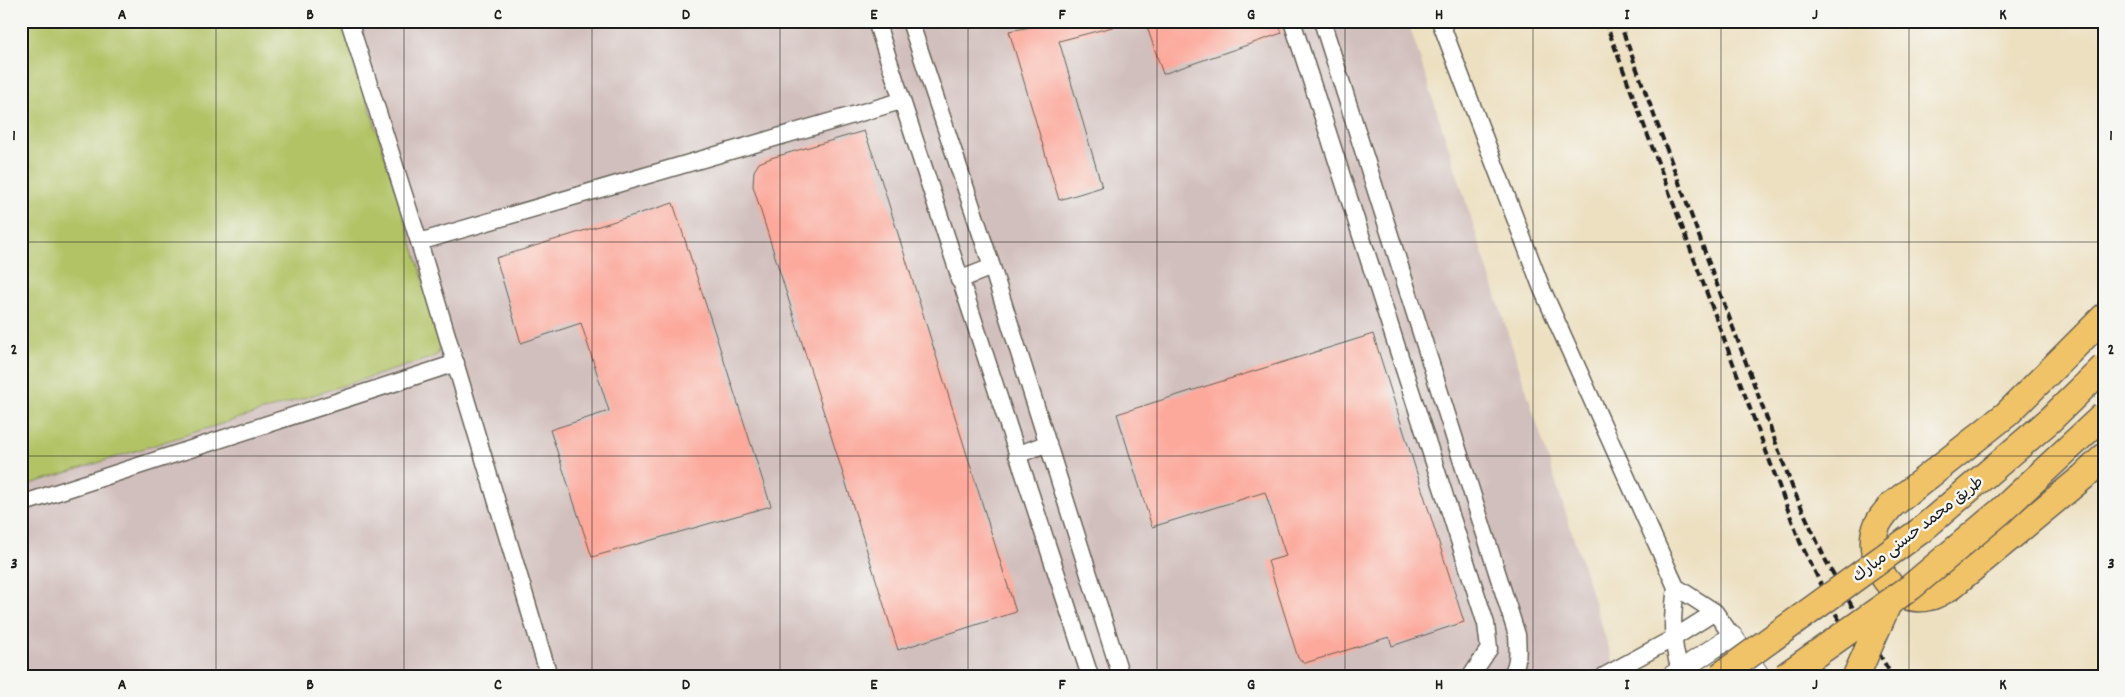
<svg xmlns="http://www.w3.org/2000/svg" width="2125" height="697" font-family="Dekko,'Playpen Sans Arabic',sans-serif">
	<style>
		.industrial { fill: #d1bfbd }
		.green { fill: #b2c366; stroke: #677041 }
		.building { fill: #fca99b }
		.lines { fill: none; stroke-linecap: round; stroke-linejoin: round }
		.minor-casing { stroke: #656156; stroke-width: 19 }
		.tertiary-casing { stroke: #656156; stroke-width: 22 }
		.trunk-casing { stroke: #656156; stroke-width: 29 }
		.minor { stroke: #fff; stroke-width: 16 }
		.tertiary { stroke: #fff; stroke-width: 20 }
		.trunk { stroke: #f1c369; stroke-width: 26 }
		.rail { stroke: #1c1c1c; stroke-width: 4; stroke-dasharray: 8 4; stroke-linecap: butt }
		.trunk-bridge-casing { stroke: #656156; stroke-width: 29; stroke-linecap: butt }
		.trunk-bridge { stroke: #f1c369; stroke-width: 26 }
		.grid { fill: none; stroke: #1c1c1c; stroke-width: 1; stroke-opacity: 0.55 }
		.labels { text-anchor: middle; stroke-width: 5; stroke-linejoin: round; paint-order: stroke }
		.street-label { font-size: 16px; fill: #1c1c1c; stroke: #f6f6f2 }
		.neatline { fill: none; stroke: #1c1c1c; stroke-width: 2 }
		.grid-label { font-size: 16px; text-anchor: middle; font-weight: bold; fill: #1c1c1c }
	</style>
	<rect width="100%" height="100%" fill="#f6f6f2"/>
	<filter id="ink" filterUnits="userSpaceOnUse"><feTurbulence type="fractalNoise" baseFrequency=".02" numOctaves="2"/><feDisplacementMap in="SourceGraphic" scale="10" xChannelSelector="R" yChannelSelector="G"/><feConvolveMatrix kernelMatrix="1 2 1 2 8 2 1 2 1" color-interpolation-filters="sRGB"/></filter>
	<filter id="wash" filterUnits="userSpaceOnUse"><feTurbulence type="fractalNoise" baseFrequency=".0096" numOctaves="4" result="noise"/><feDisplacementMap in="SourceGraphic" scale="20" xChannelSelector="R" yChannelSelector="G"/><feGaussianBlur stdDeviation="1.12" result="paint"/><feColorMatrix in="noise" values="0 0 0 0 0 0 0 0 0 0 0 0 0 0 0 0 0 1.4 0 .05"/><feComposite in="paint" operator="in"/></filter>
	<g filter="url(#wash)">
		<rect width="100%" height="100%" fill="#ede0c1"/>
		<path class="industrial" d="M21,21H1408L1618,676H21Z"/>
		<path class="green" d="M21,21H343L442,340L438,354L431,358L21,487Z"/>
		<g id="blocks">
			<path class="building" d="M1035,21H1115L1116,26L1059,41L1102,187L1059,200L1009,31L1036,26Z
				M1145,21H1278L1282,33L1163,74Z
				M864,131L875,160L1016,612L898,650L753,186L754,171L759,163L771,158Z
				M673,203L771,506L592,557L550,430L609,411L581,323L521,343L496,258Z
				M1373,334L1464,622L1392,646L1389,637L1305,663L1298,658L1268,561L1286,556L1265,492L1152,527L1117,414Z"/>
		</g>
	</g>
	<g filter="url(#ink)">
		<use href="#blocks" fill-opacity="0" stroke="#656156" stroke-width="1"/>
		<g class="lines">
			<g class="minor-casing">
				<path id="minor" d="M349,21L419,242L549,676
					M876,21L1090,676
					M910,21L992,267L1121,676
					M1292,21L1486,624L1489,649L1471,676
					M1322,21L1517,635C1518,649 1519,664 1511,676
					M1440,21L1542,289L1676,587
					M419,242L901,101
					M959,280L992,267
					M1017,455L1048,443
					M21,504L456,363
					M1676,587C1672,617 1671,641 1680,671
					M1676,587L1715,612L1732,636
					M1604,676L1672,639L1715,612"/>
			</g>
			<g class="tertiary-casing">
				<path id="tertiary" d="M1672,676L1732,636L1760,676"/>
			</g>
			<g class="trunk-casing">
				<path id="trunk" d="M2104,317L2007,414L1892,505C1885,513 1878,520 1875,531C1868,563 1892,606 1929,597C1936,596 1944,590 1950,587L2083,477L2104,457"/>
			</g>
			<use href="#minor" class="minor"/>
			<use href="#tertiary" class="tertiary"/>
			<use href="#trunk" class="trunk"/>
			<path class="rail" d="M1605,21L1800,542L1837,616L1874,676
				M1619,21L1793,489L1826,561L1892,676"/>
			<g class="trunk-bridge-casing">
				<path id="trunk-bridge" d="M1720,676L1920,531L2050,420L2104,367
					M1785,676L1911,587L2001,511L2104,415
					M1856,676L1887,606"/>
			</g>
			<use href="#trunk-bridge" class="trunk-bridge"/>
		</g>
	</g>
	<path class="grid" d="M216,21V676M404,21V676M592,21V676M780,21V676M968,21V676M1157,21V676M1345,21V676M1533,21V676M1721,21V676M1909,21V676M21,242H2104M21,456H2104"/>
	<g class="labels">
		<g class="street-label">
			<text transform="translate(1917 528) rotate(-38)" y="6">طريق محمد حسنى مبارك</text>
		</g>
	</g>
	<rect width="2125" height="697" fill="none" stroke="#f6f6f2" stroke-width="55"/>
	<rect x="28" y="28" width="2070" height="642" class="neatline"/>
	<g class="grid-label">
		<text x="122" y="19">A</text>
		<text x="310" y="19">B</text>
		<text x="498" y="19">C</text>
		<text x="686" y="19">D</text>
		<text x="874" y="19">E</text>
		<text x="1062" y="19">F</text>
		<text x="1251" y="19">G</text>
		<text x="1439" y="19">H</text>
		<text x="1627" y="19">I</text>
		<text x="1815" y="19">J</text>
		<text x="2003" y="19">K</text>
		<text x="14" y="140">1</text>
		<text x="2111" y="140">1</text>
		<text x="14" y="354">2</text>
		<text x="2111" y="354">2</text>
		<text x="14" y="568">3</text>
		<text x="2111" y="568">3</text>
		<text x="122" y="689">A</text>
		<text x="310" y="689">B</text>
		<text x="498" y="689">C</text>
		<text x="686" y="689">D</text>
		<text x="874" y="689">E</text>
		<text x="1062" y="689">F</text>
		<text x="1251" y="689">G</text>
		<text x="1439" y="689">H</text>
		<text x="1627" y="689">I</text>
		<text x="1815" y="689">J</text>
		<text x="2003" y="689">K</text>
	</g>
</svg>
